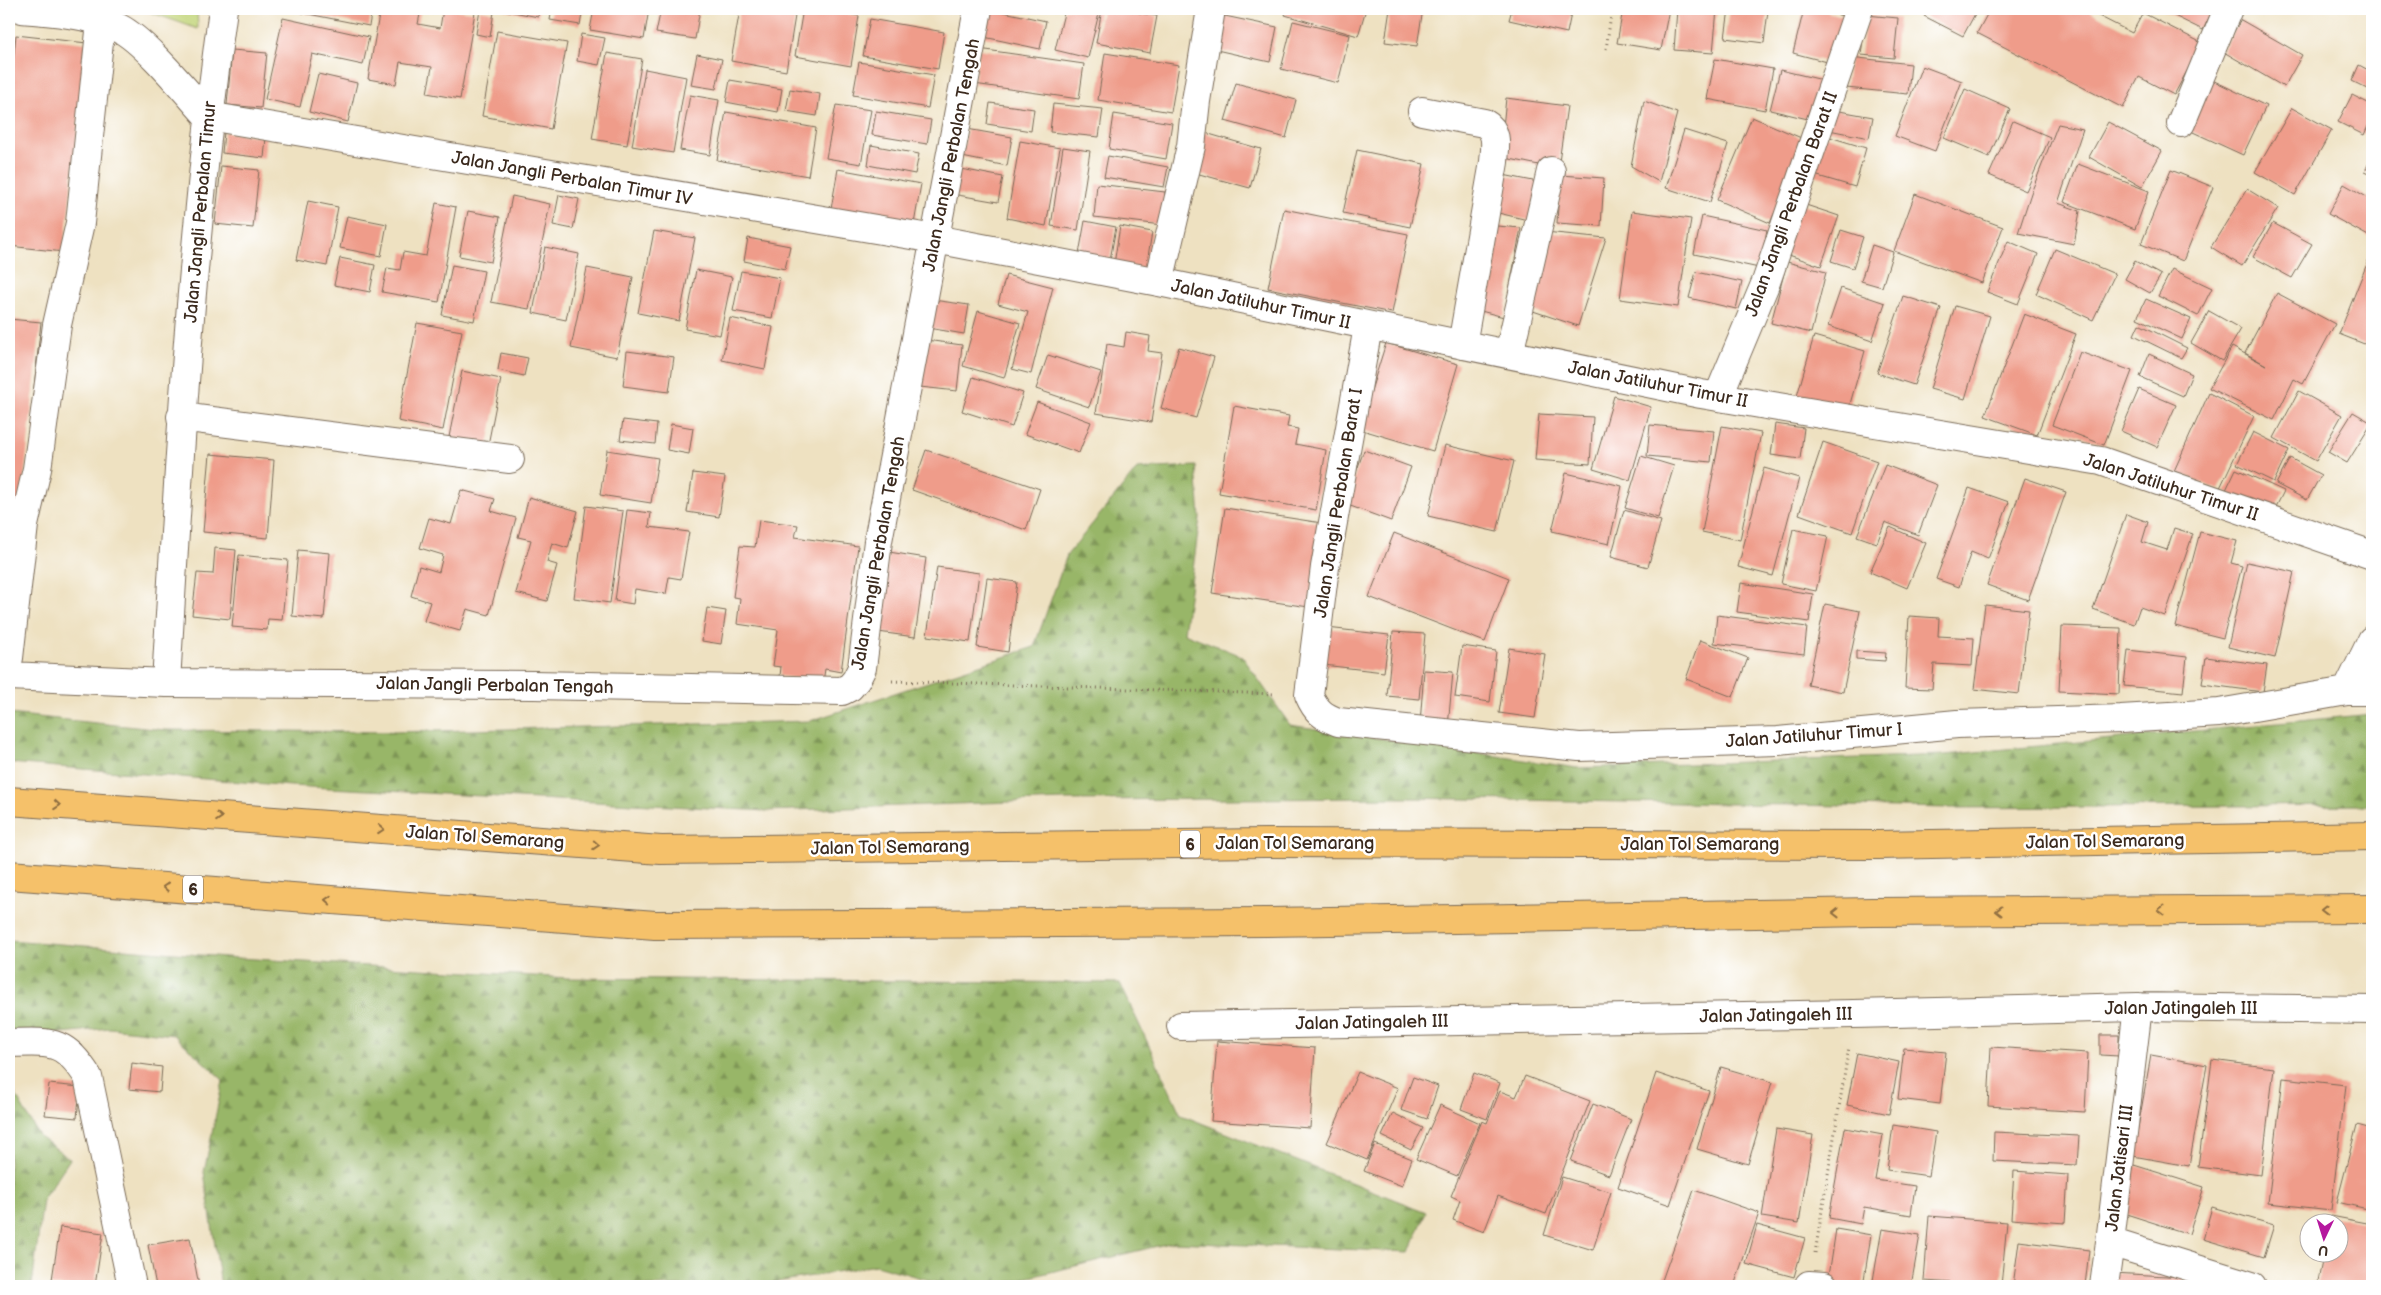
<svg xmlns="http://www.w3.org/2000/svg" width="2381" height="1295" font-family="'Balsamiq Sans',sans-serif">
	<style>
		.grass { fill: #c1d477; stroke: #7e7f4a }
		.forest { fill: url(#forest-firs); stroke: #6a7043 }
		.building { fill: #ef9c8a }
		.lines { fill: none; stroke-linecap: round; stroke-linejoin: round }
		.street-casing { stroke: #7a6a57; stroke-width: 30 }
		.highway-casing { stroke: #7a6a57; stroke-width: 30 }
		.path { stroke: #7a6a57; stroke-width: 3; stroke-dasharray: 1 4; stroke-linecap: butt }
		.street { stroke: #fff; stroke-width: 28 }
		.highway { stroke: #f5c16b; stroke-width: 28 }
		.oneway { stroke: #8f6e41 }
		.labels { text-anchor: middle; stroke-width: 5; stroke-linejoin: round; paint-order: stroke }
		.shield { fill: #fff; stroke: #766a62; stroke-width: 1 }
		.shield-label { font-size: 16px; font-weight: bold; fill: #3b2a1e }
		.street-label { font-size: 18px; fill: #3b2a1e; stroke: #fff }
	</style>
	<defs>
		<pattern id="forest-firs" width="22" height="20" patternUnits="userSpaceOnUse" patternTransform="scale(1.25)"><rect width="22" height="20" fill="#98b668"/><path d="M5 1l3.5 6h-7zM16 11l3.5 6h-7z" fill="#7d9455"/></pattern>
	</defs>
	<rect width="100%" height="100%" fill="#fff"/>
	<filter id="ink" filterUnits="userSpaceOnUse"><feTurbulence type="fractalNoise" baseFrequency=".02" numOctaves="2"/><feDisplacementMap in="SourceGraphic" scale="10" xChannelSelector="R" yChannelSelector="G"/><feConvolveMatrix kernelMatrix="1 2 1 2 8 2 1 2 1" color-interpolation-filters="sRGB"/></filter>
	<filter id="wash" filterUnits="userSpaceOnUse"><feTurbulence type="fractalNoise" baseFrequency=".0096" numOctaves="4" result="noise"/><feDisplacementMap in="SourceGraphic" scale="20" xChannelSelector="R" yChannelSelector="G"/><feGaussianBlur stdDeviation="1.12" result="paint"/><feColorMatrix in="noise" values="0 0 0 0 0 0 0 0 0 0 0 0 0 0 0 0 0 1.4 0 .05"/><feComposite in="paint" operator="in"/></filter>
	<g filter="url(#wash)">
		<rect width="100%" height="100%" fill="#eee1c1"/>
		<path class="grass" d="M141,9H197L198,29Z"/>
		<path class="forest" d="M1196,466L1200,518L1184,633L1242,656L1290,725L1577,768L1944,755L2372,714V805L1951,808L1405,798L1065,800L766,811L291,786L9,763V714L165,730L394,732L810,721L1034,647L1067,555L1137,469Z
			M9,940L239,958L567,978L1120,983L1181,1115L1426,1212L1410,1252L1174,1242L993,1286H949L876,1265L754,1286H221L204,1172L223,1080L174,1035L110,1028L42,1035L9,1034Z
			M9,1090H13L39,1136L70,1159L43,1199L32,1286H9Z"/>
		<g id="blocks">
			<path class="building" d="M283,9H372L369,26Z
				M380,9H421L418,24L440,28L443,9L475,12L460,99L427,93L432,67L400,62L396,84L368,79Z
				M505,9H539L538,17L504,10Z
				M552,9H583L580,25L550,20Z
				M594,9H649L644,39L590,30Z
				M661,9H700L695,39L656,33Z
				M740,9H756L795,16L786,71L731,61Z
				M803,9H822L859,16L851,66L795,56Z
				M990,9L1046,21L1040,49L984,37Z
				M1065,9H1100L1088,58L1055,50Z
				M1102,9H1118L1157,16L1150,53L1096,43Z
				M1287,9H1366L1358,36L1285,15Z
				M1390,9H1423L1417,46L1385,42Z
				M1512,9H1572L1567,33L1509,20Z
				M1623,9H1669L1661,50L1617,43Z
				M1677,9H1717L1713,53L1674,50Z
				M1729,9L1768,11L1764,43L1725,38Z
				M1804,9H1815L1847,17L1835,64L1793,53Z
				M1927,9H1969L1976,12L1963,36L1924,16Z
				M1990,9H2085L2132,33L2143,13L2202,43L2174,95L2139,77L2123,108L1977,33Z
				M2160,9H2213L2203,30Z
				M480,10L494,12L490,37L476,34Z
				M1220,15L1277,27L1270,62L1212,49Z
				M1866,15L1898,18L1894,58L1861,55Z
				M283,18L369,37L363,65L312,54L300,107L265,99Z
				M870,19L944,32L938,69L863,56Z
				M2241,20L2302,55L2284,87L2222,51Z
				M1293,21L1350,35L1338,83L1281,69Z
				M497,31L567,43L551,129L482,116Z
				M581,34L605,38L599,65L577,61Z
				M16,35L87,43L64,252L9,246V101Z
				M979,49L1084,64L1079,99L974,84Z
				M232,50L267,53L261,108L227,105Z
				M607,53L642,59L627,145L592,139Z
				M1105,53L1179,65L1171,112L1098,100Z
				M697,54L722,59L716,89L691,85Z
				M1850,57L1911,64L1908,94L1846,88Z
				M1715,59L1773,69L1765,110L1707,99Z
				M859,62L934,75L928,108L853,95Z
				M2359,65L2372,72V91L2352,81Z
				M1922,66L1962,81L1935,151L1895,136Z
				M645,69L686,77L673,153L632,146Z
				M1780,70L1823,80L1812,120L1770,110Z
				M318,74L357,83L348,122L309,112Z
				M2206,77L2266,106L2243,155L2182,127Z
				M730,80L782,89L778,112L726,102Z
				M1236,83L1296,100L1286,138L1225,121Z
				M790,89L820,94L817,116L786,111Z
				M1965,89L2010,109L1989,157L1944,138Z
				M690,95L719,100L710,155L680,150Z
				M2352,95L2372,105V117L2364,135L2338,122Z
				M1506,98L1567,106L1558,169L1500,157Z
				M1644,101L1677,113L1659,182L1631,166Z
				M990,103L1034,109L1031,131L987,124Z
				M1053,104L1103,109L1099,137L1050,132Z
				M836,105L871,110L861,164L826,158Z
				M2292,108L2332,130L2295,195L2255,172Z
				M1828,109L1873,117L1869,138L1824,129Z
				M876,111L931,120L927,144L872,135Z
				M726,112L816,128L808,176L717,160Z
				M1114,114L1172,123L1166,159L1109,149Z
				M1752,117L1806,140L1770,223L1717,200Z
				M2013,121L2050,137L2026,191L1989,175Z
				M2108,122L2162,151L2142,187L2089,157Z
				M2058,124L2083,129L2058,203L2080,211L2074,244L2018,233L2031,193Z
				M967,129L1012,137L1007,166L962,157Z
				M1684,130L1728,144L1710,202L1666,188Z
				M224,132L266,137L264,158L222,153Z
				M1202,132L1261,149L1250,188L1192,172Z
				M1823,135L1866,148L1855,187L1811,174Z
				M1020,141L1060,148L1046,226L1007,218Z
				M871,145L919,154L915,174L868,165Z
				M1063,147L1090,151L1078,230L1051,226Z
				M1357,150L1424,164L1410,227L1343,213Z
				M1108,156L1168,167L1164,187L1104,177Z
				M2372,156V174L2365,171Z
				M2078,164L2149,191L2135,229L2064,202Z
				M221,166L259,170L253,228L215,224Z
				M956,168L1003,177L998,202L952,194Z
				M838,169L921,184L914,224L831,209Z
				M2171,170L2213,187L2183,261L2141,244Z
				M1498,174L1538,182L1532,221L1490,211Z
				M1560,175L1604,178L1601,226L1557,223Z
				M1097,184L1165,192L1162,225L1094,217Z
				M2344,184L2372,200V238L2328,214Z
				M2247,189L2278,208L2242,266L2211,247Z
				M1915,194L2003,227L1982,283L1894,251Z
				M559,195L579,199L573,229L553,225Z
				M512,196L550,204L529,309L491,302Z
				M308,201L338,207L327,266L296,260Z
				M436,203L456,207L439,302L382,292L387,268L400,270L403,252L426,256Z
				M1800,203L1839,216L1821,266L1783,253Z
				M1284,209L1408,234L1392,313L1268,288Z
				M468,211L500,217L491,262L459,256Z
				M1632,211L1691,219L1678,307L1620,299Z
				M347,216L387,224L381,256L340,248Z
				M1702,216L1767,230L1759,268L1694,254Z
				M1085,221L1116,227L1108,271L1077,265Z
				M2273,223L2312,244L2292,278L2253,257Z
				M1485,225L1521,228L1504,317L1473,309Z
				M1120,226L1152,232L1146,269L1114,264Z
				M1841,230L1863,237L1853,268L1831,261Z
				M654,231L695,238L679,321L638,313Z
				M1545,232L1606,238L1578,326L1524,308Z
				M748,238L790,246L785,269L744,261Z
				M2008,241L2038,254L2018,304L1987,292Z
				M1872,245L1893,252L1882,287L1861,281Z
				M545,247L579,254L566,320L533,313Z
				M2055,249L2115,274L2093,320L2036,294Z
				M2372,251V347L2339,334Z
				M340,258L375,265L370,292L334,285Z
				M2135,261L2161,275L2150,293L2125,279Z
				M1787,262L1826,272L1811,333L1771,323Z
				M452,265L484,271L474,321L442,315Z
				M587,268L633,277L617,357L571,348Z
				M2172,269L2212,288L2198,316L2158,296Z
				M696,270L732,277L720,335L685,329Z
				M741,271L780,278L772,318L733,311Z
				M1696,272L1742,282L1736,309L1689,298Z
				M1006,275L1053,287L1031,374L1012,369L1028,312L998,304Z
				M1841,288L1885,303L1872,341L1828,326Z
				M2277,293L2335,324L2303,384L2294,379L2274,420L2209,388L2232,347L2266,365L2245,353Z
				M1903,296L1941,308L1914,385L1877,373Z
				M2146,299L2191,319L2182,339L2137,318Z
				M933,300L969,305L964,334L928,328Z
				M1955,306L1990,316L1965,399L1930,389Z
				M978,311L1020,323L1004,378L963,366Z
				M2209,311L2241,329L2222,361L2191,343Z
				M2024,314L2076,334L2037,435L1985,416Z
				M730,318L773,327L765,369L722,360Z
				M9,319L41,322L20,518L9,517Z
				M417,323L462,331L443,430L398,421Z
				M2139,324L2187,348L2181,358L2134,335Z
				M1126,332L1150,336L1148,351L1162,353L1151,422L1096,413L1107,344L1124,347Z
				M1814,336L1865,351L1848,411L1797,396Z
				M926,340L962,345L957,391L920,387Z
				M1386,343L1458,364L1433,451L1359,429Z
				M1179,347L1214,357L1196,418L1161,408Z
				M627,351L674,357L669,392L623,386Z
				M2080,352L2132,371L2104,445L2052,425Z
				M501,353L528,358L524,376L498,370Z
				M2149,354L2192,374L2183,396L2140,377Z
				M1048,355L1101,372L1089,407L1036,389Z
				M462,371L501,379L488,445L449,437Z
				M973,377L1023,393L1012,427L962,411Z
				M2139,389L2176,405L2157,447L2121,431Z
				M2299,391L2342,415L2316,461L2274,438Z
				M2209,393L2254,416L2219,490L2174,471Z
				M1614,396L1651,407L1630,480L1593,469Z
				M1037,402L1091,422L1079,453L1025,434Z
				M1234,406L1289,416L1287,427L1298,429L1295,444L1326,450L1316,510L1219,493Z
				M2353,412L2372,423L2347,463L2328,452Z
				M1539,414L1593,417L1590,464L1535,460Z
				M623,420L657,424L655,444L620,440Z
				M671,424L693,428L689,454L667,450Z
				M1775,424L1804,428L1800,459L1771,455Z
				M1650,425L1714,431L1711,462L1647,456Z
				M1722,426L1761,433L1740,540L1702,532Z
				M2253,432L2289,450L2274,482L2237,464Z
				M1823,442L1877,461L1852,533L1799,514Z
				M1445,445L1514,461L1497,532L1428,516Z
				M607,450L658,458L651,503L600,495Z
				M926,450L1040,489L1026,530L912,490Z
				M1364,450L1411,467L1391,521L1345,504Z
				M210,454L274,460L268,538L203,532Z
				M1641,456L1674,466L1658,518L1625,508Z
				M2290,458L2321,475L2307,500L2276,484Z
				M1885,465L1937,485L1918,535L1885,522L1877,543L1857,536Z
				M1764,468L1799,478L1773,576L1738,567Z
				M2236,469L2284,491L2273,513L2225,492Z
				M693,473L725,477L719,517L687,512Z
				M1566,473L1622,486L1609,544L1552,531Z
				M2025,478L2066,492L2028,600L1987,585Z
				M1969,488L2009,502L1988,559L1971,552L1959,587L1936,579Z
				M461,490L495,499L491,511L516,518L489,615L467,609L460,631L424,621L430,602L411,596L419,566L439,572L443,555L420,548L429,518L451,524Z
				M529,497L578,511L568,548L552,543L547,562L557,565L547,601L516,593L531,540L518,537Z
				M586,506L623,511L610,603L574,598Z
				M1225,508L1322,523L1309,607L1212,593Z
				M627,510L651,513L649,527L689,532L681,579L669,577L666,594L635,589L633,604L615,601Z
				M1624,510L1661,521L1648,567L1611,557Z
				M2126,514L2148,522L2142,542L2167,550L2174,528L2193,534L2165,616L2140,607L2134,624L2093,609Z
				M759,520L798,525L795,537L858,546L841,672L825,669L823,682L780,676L781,667L773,666L778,630L737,624L740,598L733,597L740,546L755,547Z
				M1890,527L1926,543L1907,588L1870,572Z
				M1793,529L1828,536L1816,591L1781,584Z
				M2200,532L2237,541L2231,563L2242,566L2223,638L2175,626Z
				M1394,533L1509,578L1485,642L1369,597Z
				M215,548L236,550L230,619L192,615L197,573L213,574Z
				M298,550L330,553L324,619L292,616Z
				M889,552L926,558L915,637L878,632Z
				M239,555L288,560L282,620L268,619L267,630L232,627Z
				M2247,562L2294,572L2275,658L2228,647Z
				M937,567L979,573L970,642L927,636Z
				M987,578L1017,582L1008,652L977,647Z
				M1741,583L1813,594L1809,622L1737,612Z
				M1825,604L1860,611L1843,692L1808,685Z
				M1985,605L2029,610L2019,694L1974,689Z
				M707,608L726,611L721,644L702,641Z
				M1717,615L1807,627L1804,654L1714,643Z
				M1909,616L1939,618L1938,636L1974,638L1972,666L1934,664L1932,689L1905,688Z
				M2062,626L2121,628L2119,694L2059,691Z
				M1327,628L1389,635L1384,672L1323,665Z
				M1393,632L1425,634L1419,699L1387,696Z
				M1700,640L1748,658L1733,697L1686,679Z
				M1462,646L1496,651L1490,702L1455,697Z
				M1509,648L1545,654L1535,718L1499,713Z
				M2128,650L2187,657L2183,692L2124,686Z
				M1856,651L1886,653L1885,661L1856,659Z
				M2206,657L2267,665L2263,692L2202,684Z
				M1424,670L1453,672L1448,727L1420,724Z
				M2100,1035H2119V1056L2100,1055Z
				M1217,1041L1315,1048L1310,1128L1211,1121Z
				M1991,1047L2088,1053L2085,1112L1988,1106Z
				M1904,1048L1946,1052L1940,1104L1898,1099Z
				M1857,1053L1899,1062L1889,1114L1847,1105Z
				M2151,1055L2207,1065L2189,1166L2133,1156Z
				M2212,1060L2274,1068L2261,1175L2198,1167Z
				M132,1063L162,1067L160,1092L129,1089Z
				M1721,1067L1772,1082L1748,1164L1697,1149Z
				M1358,1072L1398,1088L1367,1160L1327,1143Z
				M1474,1073L1500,1083L1487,1119L1461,1109Z
				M1656,1073L1709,1091L1670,1205L1618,1187Z
				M1525,1076L1590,1101L1546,1214L1498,1196L1484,1232L1453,1220L1460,1200L1451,1196L1482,1121L1487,1123L1500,1091L1516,1097Z
				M1413,1077L1438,1086L1427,1119L1401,1110Z
				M2283,1078L2346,1085L2331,1210L2268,1203Z
				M49,1084L80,1087L77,1118L45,1115Z
				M1593,1104L1631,1119L1609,1175L1571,1161Z
				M1440,1105L1480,1123L1457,1176L1416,1159Z
				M1393,1113L1423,1128L1411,1150L1382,1136Z
				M1893,1125L1936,1132L1929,1176L1887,1170Z
				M2357,1125L2372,1129V1210L2337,1202Z
				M1845,1128L1883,1135L1875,1180L1915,1186L1911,1215L1864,1207L1861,1224L1829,1218Z
				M1776,1129L1813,1135L1799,1223L1762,1217Z
				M1994,1132L2079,1136L2077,1165L1993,1161Z
				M1375,1144L1412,1159L1402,1186L1364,1171Z
				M2134,1165L2204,1187L2189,1234L2120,1212Z
				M2014,1171L2068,1175L2065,1223L2011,1219Z
				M1562,1177L1611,1192L1593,1250L1544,1235Z
				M1694,1190L1759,1213L1734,1286H1660Z
				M2212,1207L2274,1225L2264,1257L2203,1239Z
				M1929,1216L2007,1222L2001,1286L1924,1281Z
				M2331,1216L2372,1224V1286H2317L2324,1252H2338V1222H2330Z
				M1757,1225L1805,1238L1794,1277L1746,1264Z
				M60,1227L103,1233L95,1286H51Z
				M1836,1229L1871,1235L1863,1286L1828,1282Z
				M1882,1229L1920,1235L1911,1286H1872Z
				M190,1238L199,1286H156L148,1245Z
				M2019,1241L2089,1250L2085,1286H2013Z
				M2113,1273L2184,1277V1286H2112Z"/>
		</g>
	</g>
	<g filter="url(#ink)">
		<use href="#blocks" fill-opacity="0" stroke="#7a6a57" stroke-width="1"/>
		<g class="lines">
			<g class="street-casing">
				<path id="street" d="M22,9C52,12 92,14 119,28C145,41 187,93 208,116
					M1422,111L1484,123C1499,131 1495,147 1494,162L1462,345
					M208,116L935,239L1159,282L1701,394L2101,461L2372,555
					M2181,123L2228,9
					M1159,282L1191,146L1196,101L1211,9
					M1368,327L1325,567L1309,695C1316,711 1322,716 1338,722L1579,747L1778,741L1957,724L2121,719L2219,713L2347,691H2372
					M1509,354L1551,171
					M1718,397L1766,282L1859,9
					M181,417L510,459
					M9,658L24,525L37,469L57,325L80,223L101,22
					M9,676L166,683L533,685L842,691L850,687L856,680L862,668L878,541L978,9
					M166,683C179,458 192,232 223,9
					M2347,691L2372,640
					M2138,1007L2110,1242L2252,1286
					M1181,1026L1854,1014L2138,1007L2372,1010
					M9,1043C51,1042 64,1039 88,1077L132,1286
					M1809,1285L1824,1286
					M2104,1286L2110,1242"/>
			</g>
			<g class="highway-casing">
				<path id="highway" d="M9,801L661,850L1265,843L1878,845L2372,836
					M9,875L655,925L1268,922L1872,912L2372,909"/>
			</g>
			<path class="path" d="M1606,49L1612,9
				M892,681L1276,694
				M1815,1253L1849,1047"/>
			<use href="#street" class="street"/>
			<use href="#highway" class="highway"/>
		</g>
		<defs><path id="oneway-chevron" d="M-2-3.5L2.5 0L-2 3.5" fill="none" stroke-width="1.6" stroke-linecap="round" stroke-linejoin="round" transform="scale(1.25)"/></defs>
		<g class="oneway">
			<use href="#oneway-chevron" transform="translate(57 805) rotate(4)"/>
			<use href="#oneway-chevron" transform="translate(219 817) rotate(4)"/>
			<use href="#oneway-chevron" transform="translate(381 829) rotate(4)"/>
			<use href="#oneway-chevron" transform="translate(596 845) rotate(4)"/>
			<use href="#oneway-chevron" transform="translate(166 887) rotate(-176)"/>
			<use href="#oneway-chevron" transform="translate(328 900) rotate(-176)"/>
			<use href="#oneway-chevron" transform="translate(2161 910) rotate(180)"/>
			<use href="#oneway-chevron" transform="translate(2324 910) rotate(180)"/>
			<use href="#oneway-chevron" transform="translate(1999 911) rotate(180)"/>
			<use href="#oneway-chevron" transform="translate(1836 913) rotate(179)"/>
		</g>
	</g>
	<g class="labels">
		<g class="shield">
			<rect x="1180" y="830.5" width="20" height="27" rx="4"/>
			<rect x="183" y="875.5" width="20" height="27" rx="4"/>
		</g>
		<g class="shield-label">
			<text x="1190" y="850">6</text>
			<text x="193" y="895">6</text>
		</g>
		<g class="street-label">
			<text transform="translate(951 155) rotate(-79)" y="6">Jalan Jangli Perbalan Tengah</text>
			<text transform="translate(572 178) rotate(10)" y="6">Jalan Jangli Perbalan Timur IV</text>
			<text transform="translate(1791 204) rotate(-70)" y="6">Jalan Jangli Perbalan Barat II</text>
			<text transform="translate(200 212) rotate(-85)" y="6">Jalan Jangli Perbalan Timur</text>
			<text transform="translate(1261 304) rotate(12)" y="6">Jalan Jatiluhur Timur II</text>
			<text transform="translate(1658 384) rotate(11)" y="6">Jalan Jatiluhur Timur II</text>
			<text transform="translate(2171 487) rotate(18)" y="6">Jalan Jatiluhur Timur II</text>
			<text transform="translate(1338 503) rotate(-81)" y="6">Jalan Jangli Perbalan Barat I</text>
			<text transform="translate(878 553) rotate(-80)" y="6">Jalan Jangli Perbalan Tengah</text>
			<text transform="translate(495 685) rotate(1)" y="6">Jalan Jangli Perbalan Tengah</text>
			<text transform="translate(1814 735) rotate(-4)" y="6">Jalan Jatiluhur Timur I</text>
			<text transform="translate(485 837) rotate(4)" y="6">Jalan Tol Semarang</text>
			<text transform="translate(2105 841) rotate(-1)" y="6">Jalan Tol Semarang</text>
			<text x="1295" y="849">Jalan Tol Semarang</text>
			<text x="1700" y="850">Jalan Tol Semarang</text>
			<text transform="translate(890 847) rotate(-1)" y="6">Jalan Tol Semarang</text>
			<text x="2181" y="1014">Jalan Jatingaleh III</text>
			<text transform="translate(1776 1015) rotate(-1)" y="6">Jalan Jatingaleh III</text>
			<text transform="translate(1372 1022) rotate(-1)" y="6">Jalan Jatingaleh III</text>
			<text transform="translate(2119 1168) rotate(-83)" y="6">Jalan Jatisari III</text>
		</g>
	</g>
	<rect width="2381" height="1295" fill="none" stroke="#fff" stroke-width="30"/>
	<g transform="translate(2324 1238) rotate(184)"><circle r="24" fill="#ffffff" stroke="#b1aaa5"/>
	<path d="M0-4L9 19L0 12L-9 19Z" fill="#b5179e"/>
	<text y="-8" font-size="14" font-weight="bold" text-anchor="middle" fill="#3b2a1e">U</text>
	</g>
</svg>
